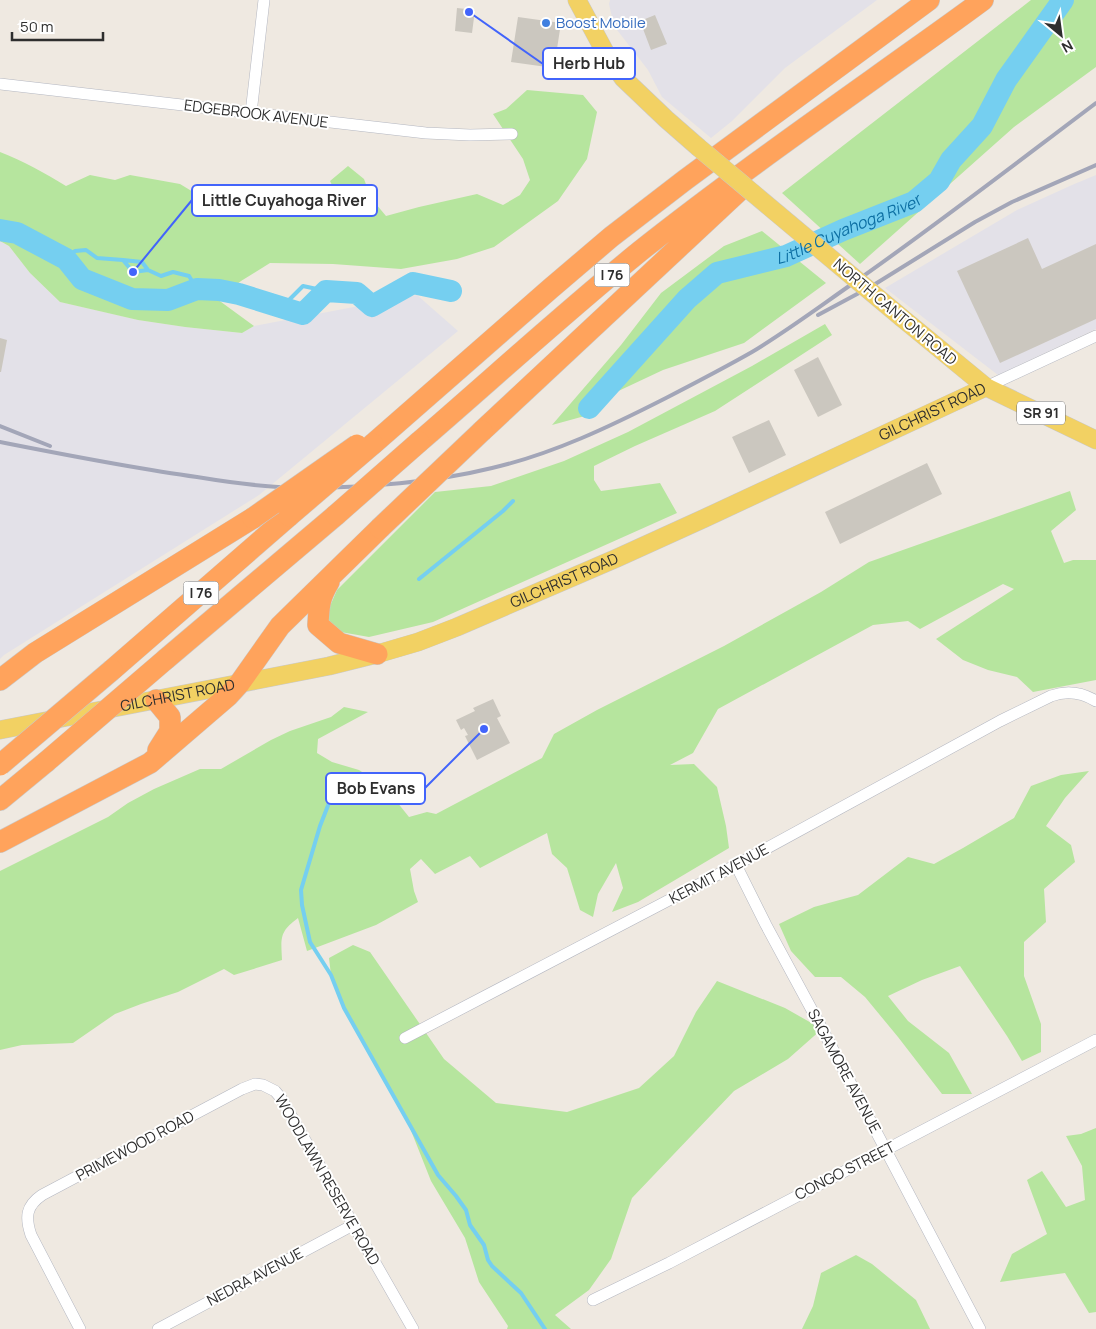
<svg xmlns="http://www.w3.org/2000/svg" width="1096" height="1329" font-family="Manrope,sans-serif">
	<style>
		.industrial { fill: #e3e1e8 }
		.green { fill: #b6e59e }
		.lines { fill: none; stroke-linecap: round; stroke-linejoin: round }
		.stream { stroke: #75cff0; stroke-width: 4 }
		.river { stroke: #75cff0; stroke-width: 22 }
		.building { fill: #cbc7bf }
		.street-casing { stroke: #b4b7c1; stroke-width: 12 }
		.primary-casing { stroke: #c9c9c9; stroke-width: 19 }
		.highway-casing { stroke: #c9c9c9; stroke-width: 22 }
		.street { stroke: #fff; stroke-width: 11 }
		.primary { stroke: #f2d163; stroke-width: 18 }
		.highway { stroke: #ffa35c; stroke-width: 21 }
		.rail { stroke: #a3a6b8; stroke-width: 4 }
		.primary-bridge-casing { stroke: #c9c9c9; stroke-width: 19; stroke-linecap: butt }
		.highway-bridge-casing { stroke: #c9c9c9; stroke-width: 22; stroke-linecap: butt }
		.primary-bridge { stroke: #f2d163; stroke-width: 18 }
		.highway-bridge { stroke: #ffa35c; stroke-width: 21 }
		.shop-dot { fill: #3f7fe0; stroke: #fff; stroke-width: 2 }
		.labels { text-anchor: middle; stroke-width: 4; stroke-linejoin: round; paint-order: stroke }
		.shield { fill: #fff; stroke: #6d6d6d; stroke-width: 1 }
		.shield-label { font-size: 14px; font-weight: bold; fill: #2e2e2e }
		.shop-label { font-size: 15px; fill: #366cbe; stroke: #fff; text-anchor: start }
		.street-label { font-size: 15px; fill: #2e2e2e; stroke: #fff }
		.water-label { font-size: 16px; font-style: italic; fill: #0d6fa3; stroke: #fff }
		.leader { fill: none; stroke: #4264fb; stroke-width: 2 }
		.callout-dot { fill: #4264fb; stroke: #fff; stroke-width: 2 }
		.callout { fill: #fff; stroke: #4264fb; stroke-width: 2 }
		.callout-label { font-size: 16px; text-anchor: middle; font-weight: bold; fill: #2e2e2e }
	</style>
	<rect width="100%" height="100%" fill="#efe9e1"/>
	<path class="industrial" d="M610,0H877L785,68L732,121L711,138L662,97L648,70L614,26L609,4Z
		M1096,175V329L998,375L885,288L1017,210L1072,185Z
		M0,241L9,246L30,273L60,302L138,320L185,327L242,333L254,326L417,295L458,331L259,495L4,655L0,659Z"/>
	<path class="green" d="M1031,0H1096V67L1014,127L860,264L782,193Z
		M527,90L583,95L597,112L587,159L558,201L494,247L457,259L401,269L333,264L270,263L241,281L217,299L254,326L242,333L185,327L138,320L60,302L30,273L9,246L0,241V152C23,161 45,173 66,186L90,175L115,180L130,175L180,184L208,201L227,215L253,205L251,188L268,195L327,200L342,205L330,181L348,166L364,179L371,198L386,216L419,207L477,194L503,205L520,195L530,180L523,159L493,114L506,109Z
		M762,231L826,283L744,343L663,370L612,394L592,414L552,425L621,345L661,293L724,246Z
		M825,324L832,335L715,411L635,446L594,466V480L601,491L660,483L677,513L433,622L369,637L335,631L326,615L337,590L435,492L491,486L564,461L628,432L752,366Z
		M1070,491L1076,510L1051,531L1064,563L1073,560H1096V680L1033,692L1017,677L988,670L963,660L936,639L1014,589L1003,584L920,629L908,621L873,625L718,709L693,753L670,765L694,764L717,787L726,826L729,848L638,902L612,912L623,888L616,863L598,894L593,917L580,910L567,868L552,854L547,833L480,868L470,856L435,874L421,859L410,869L414,891L418,902L376,925L307,951L298,918C279,932 281,938 282,960L234,975L224,969L178,992L141,1004L115,1014L73,1043L22,1045L0,1050V871L108,817L128,803L154,789L200,769H221L271,740L290,731L331,717L344,707L368,712L318,739L317,753L332,762L359,770L385,787L409,817L427,812L436,814L542,758L554,734L597,710L724,646L821,592L869,562Z
		M1089,771L1065,798L1046,826L1071,845L1075,862L1044,889L1046,922L1024,942V976L1041,1024V1052L1022,1061L1007,1036L960,966L922,980L888,996L908,1021L949,1053L972,1094H942L898,1037L865,997L841,977H815L791,951L779,924L814,907L858,895L908,857L934,864L963,848L1014,818L1031,786L1061,775Z
		M353,945L370,952L444,1059L496,1103L567,1112L639,1088L674,1056L696,1012L717,981L785,1008L822,1029L788,1059L734,1091L632,1198L611,1259L589,1290L555,1315L571,1329H507L508,1326L479,1282L465,1238L431,1181L408,1123L344,1008L331,975L329,958Z
		M1096,1128V1312L1089,1313L1065,1273L1000,1282L1012,1254L1047,1234L1027,1180L1042,1171L1066,1207L1085,1200L1082,1166L1066,1136L1081,1134Z
		M856,1255L872,1264L916,1300L930,1329H802L813,1306L821,1273Z"/>
	<g class="lines">
		<path class="stream" d="M66,259L75,251L86,250L97,258L123,260L133,272L148,270L161,276L173,272L189,276L197,289
			M123,260L142,262L148,270
			M282,307L303,286L326,291
			M589,408L591,405
			M419,579L503,511L513,501
			M337,789L329,803L320,826L301,890L302,905L310,942L331,975L344,1008L438,1175L456,1196L466,1210L470,1225L484,1245L488,1260L492,1266L521,1293L545,1329"/>
		<g class="river">
			<path d="M0,230L17,233L66,259L82,279L132,299L168,300L197,289L219,290L239,294L303,314L326,291L357,293L372,306L413,283L451,291"/>
			<path id="s1" d="M589,408L687,299L717,273L786,256L843,230L914,202L939,181L951,160L982,126L1006,80L1063,0"/>
		</g>
	</g>
	<path class="building" d="M457,8L475,10L472,33L455,31Z
		M655,15L667,44L651,50L640,21Z
		M518,17L561,23L554,68L511,62Z
		M1028,238L1042,269L1096,244V319L1000,363L957,271Z
		M0,338L7,340L1,372H0Z
		M818,357L842,405L818,417L794,370Z
		M769,420L786,455L749,473L732,437Z
		M927,463L942,494L840,544L825,512Z
		M493,699L501,716L497,718L510,743L477,760L465,736L468,735L464,728L461,730L456,720L475,711L473,708Z"/>
	<g class="lines">
		<g class="street-casing">
			<path id="street" d="M0,84L426,133L470,135L512,134
				M251,113L264,0
				M986,387L1096,336
				M736,865L766,925L820,1025L980,1329
				M405,1038L736,865L1000,721L1051,696C1067,690 1081,692 1096,701
				M593,1300L669,1263L1096,1040
				M80,1329L31,1235C25,1217 26,1206 42,1195L242,1089L255,1084L263,1085L275,1091L281,1098L413,1329
				M158,1329L353,1225"/>
		</g>
		<g class="primary-casing">
			<g id="primary">
				<path d="M577,0L605,52L623,78L666,119L698,147"/>
				<path d="M902,318L986,387L1096,440"/>
				<path id="s2" d="M0,730L329,666L377,654L418,642L457,627L617,558L705,518L986,387"/>
			</g>
		</g>
		<g class="highway-casing">
			<path id="highway" d="M482,431L740,190
				M419,442C492,379 564,313 639,252C716,191 796,134 876,77C912,51 948,26 983,0
				M373,444L550,289L611,237L685,180L929,0
				M329,582C319,599 319,606 318,625L339,643L377,654
				M166,659L336,515
				M112,670L289,516
				M0,680L35,653L253,518
				M156,700L170,717V731L158,750
				M0,800L46,762
				M0,842L150,763L228,696L239,684L280,626L380,528"/>
		</g>
		<use href="#street" class="street"/>
		<use href="#primary" class="primary"/>
		<use href="#highway" class="highway"/>
		<path class="rail" d="M818,315L872,286L975,222L1012,202L1096,165
			M0,426L50,446
			M0,442C66,455 131,468 197,477C233,483 269,488 306,488C369,487 431,483 492,468C553,454 611,426 666,398C695,383 724,368 752,352C787,331 819,307 852,284C935,226 1015,164 1096,103"/>
		<g class="primary-bridge-casing">
			<path id="primary-bridge" d="M698,147L902,318"/>
		</g>
		<g class="highway-bridge-casing">
			<path id="highway-bridge" d="M336,515L419,442
				M289,516L373,444
				M253,518L357,445
				M380,528L482,431
				M46,762L166,659
				M0,765L112,670"/>
		</g>
		<use href="#primary-bridge" class="primary-bridge"/>
		<use href="#highway-bridge" class="highway-bridge"/>
	</g>
	<circle class="shop-dot" cx="546" cy="23" r="5"/>
	<g class="labels">
		<g class="shield">
			<rect x="594.5" y="263.5" width="35" height="23" rx="4"/>
			<rect x="1017" y="401.5" width="48" height="23" rx="4"/>
			<rect x="183.5" y="581.5" width="35" height="23" rx="4"/>
		</g>
		<g class="shield-label">
			<text x="612" y="280">I 76</text>
			<text x="1041" y="418">SR 91</text>
			<text x="201" y="598">I 76</text>
		</g>
		<g class="shop-label">
			<text x="556" y="28">Boost Mobile</text>
		</g>
		<g class="street-label">
			<text transform="translate(256 114) rotate(7)" y="5">EDGEBROOK AVENUE</text>
			<text transform="translate(895 312) rotate(40)" y="5">NORTH CANTON ROAD</text>
			<text dy="5" stroke="none"><textPath href="#s2" startOffset="991">GILCHRIST ROAD</textPath></text>
			<text dy="5" stroke="none"><textPath href="#s2" startOffset="586">GILCHRIST ROAD</textPath></text>
			<text dy="5" stroke="none"><textPath href="#s2" startOffset="181">GILCHRIST ROAD</textPath></text>
			<text transform="translate(719 874) rotate(-28)" y="5">KERMIT AVENUE</text>
			<text transform="translate(844 1071) rotate(62)" y="5">SAGAMORE AVENUE</text>
			<text transform="translate(135 1146) rotate(-28)" y="5">PRIMEWOOD ROAD</text>
			<text transform="translate(845 1171) rotate(-27)" y="5">CONGO STREET</text>
			<text transform="translate(327 1180) rotate(60)" y="5">WOODLAWN RESERVE ROAD</text>
			<text transform="translate(255 1277) rotate(-28)" y="5">NEDRA AVENUE</text>
		</g>
		<g class="water-label">
			<text dy="6" stroke="none"><textPath href="#s1" startOffset="325">Little Cuyahoga River</textPath></text>
		</g>
	</g>
	<path class="leader" d="M469 12L543 64M133 272L192 200M484 729L425 788"/>
	<g class="callout-dot">
		<circle cx="469" cy="12" r="5"/>
		<circle cx="133" cy="272" r="5"/>
		<circle cx="484" cy="729" r="5"/>
	</g>
	<g class="callout">
		<rect x="543" y="48" width="92" height="31" rx="5"/>
		<rect x="192" y="185" width="185" height="31" rx="5"/>
		<rect x="326" y="773" width="99" height="31" rx="5"/>
	</g>
	<g class="callout-label">
		<text x="589" y="69">Herb Hub</text>
		<text x="284" y="206">Little Cuyahoga River</text>
		<text x="376" y="794">Bob Evans</text>
	</g>
	<g transform="translate(1061 35) rotate(151)" stroke="#ffffff" stroke-width="4" paint-order="stroke">
	<path d="M0-4L9 19L0 12L-9 19Z" fill="#2e2e2e"/>
	<text y="-8" font-size="14" font-weight="bold" text-anchor="middle" fill="#2e2e2e">N</text>
	</g>
	<path d="M12 32v8h91v-8" fill="none" stroke="#2e2e2e" stroke-width="2.5"/>
	<text x="20" y="32" font-size="15" fill="#2e2e2e" stroke="#ffffff" stroke-width="4" paint-order="stroke">50 m</text>
</svg>
